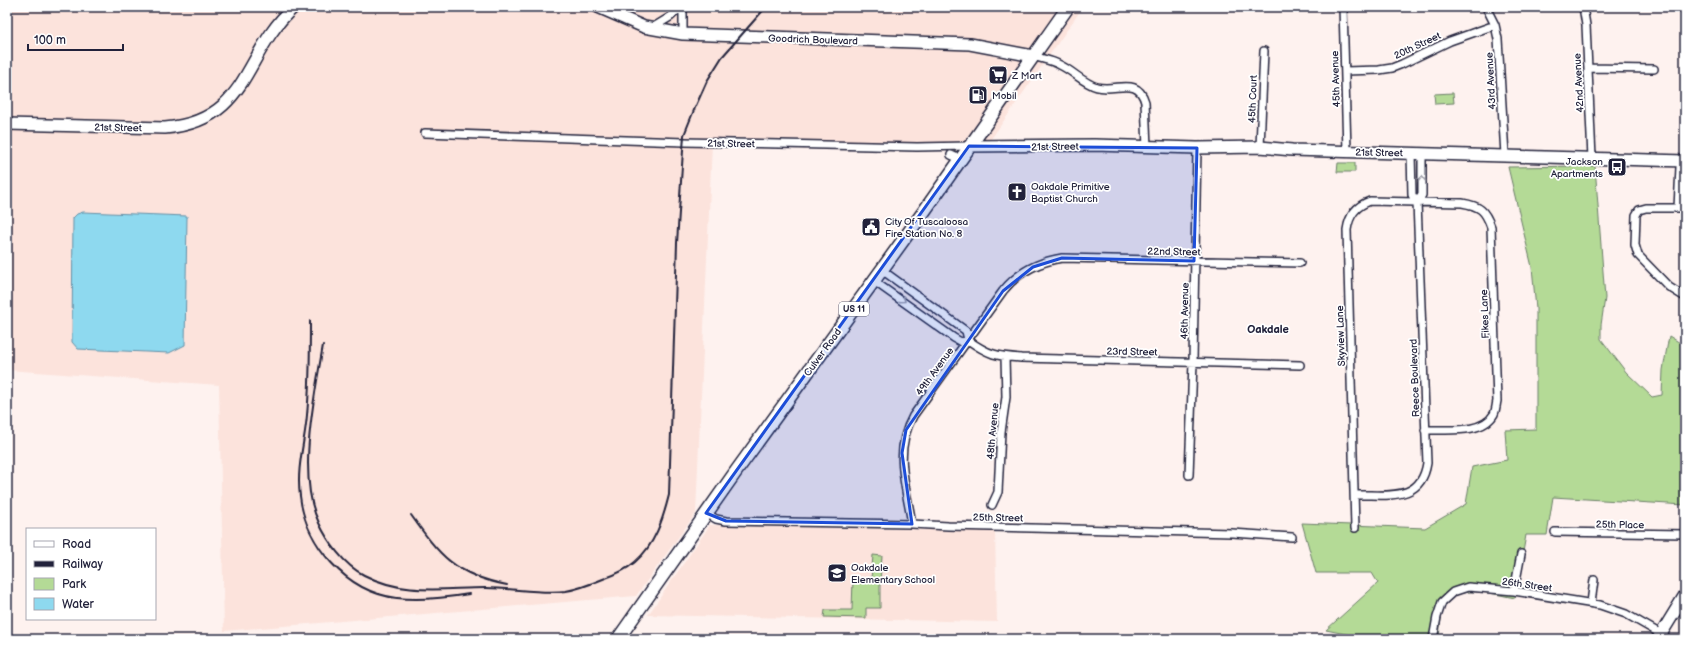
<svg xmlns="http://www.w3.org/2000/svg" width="1692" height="646" font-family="'Balsamiq Sans',sans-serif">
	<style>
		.built { fill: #fce3dc }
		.green { fill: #b4da96; stroke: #6b7e68 }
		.water { fill: #8ed9ef; stroke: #6390a7 }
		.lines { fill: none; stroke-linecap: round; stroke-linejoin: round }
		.street-casing { stroke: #22223b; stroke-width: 10 }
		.secondary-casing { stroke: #22223b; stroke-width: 14 }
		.primary-casing { stroke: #22223b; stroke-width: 15 }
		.street { stroke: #fff; stroke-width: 7 }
		.secondary { stroke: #fff; stroke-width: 11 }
		.primary { stroke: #fff; stroke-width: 12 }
		.rail { stroke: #22223b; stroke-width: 2 }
		.oneway { stroke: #9c9ca7 }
		.marked { fill: #1d4ed8; fill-opacity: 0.2; stroke: #1d4ed8; stroke-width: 3; stroke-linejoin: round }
		.labels { text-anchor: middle; stroke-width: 3.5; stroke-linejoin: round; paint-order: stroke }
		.shield { fill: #fff; stroke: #646476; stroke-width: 1 }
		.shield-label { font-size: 9px; font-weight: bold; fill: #22223b }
		.street-label { font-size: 10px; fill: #22223b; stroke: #fff }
		.poi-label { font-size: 10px; fill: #22223b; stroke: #fff; text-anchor: start }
		.neighbourhood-label { font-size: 11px; font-weight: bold; fill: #22223b; stroke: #fff }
	</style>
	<rect width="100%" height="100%" fill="#fef2ef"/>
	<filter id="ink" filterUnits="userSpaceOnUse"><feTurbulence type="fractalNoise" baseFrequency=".025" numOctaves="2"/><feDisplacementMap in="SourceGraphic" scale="8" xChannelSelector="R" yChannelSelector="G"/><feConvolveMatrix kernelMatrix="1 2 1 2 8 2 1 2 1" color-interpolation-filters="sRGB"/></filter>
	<g filter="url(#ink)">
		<path class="built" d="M7,7H1083L982,152L712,143L696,513L636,596L224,631L219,385L7,370Z
			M710,525L995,531L997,622L648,615Z"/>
		<path class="green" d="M1453,93L1454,103L1435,104L1434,94Z
			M1338,163H1355V172H1337Z
			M1595,166L1605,298L1601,325V339L1626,372L1652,397L1662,395L1663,370L1669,336L1685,346V505L1553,497L1547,535H1526L1515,598C1492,594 1457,582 1444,608C1440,617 1440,630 1439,639H1370L1326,630L1378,583L1372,573H1316L1302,523L1425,528L1466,504L1472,467L1507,460L1505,430L1536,429V309L1532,267L1508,167Z
			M873,555L882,556L880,581L871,580Z
			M853,579L880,582V608H866V618L824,617L825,610H852Z"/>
		<path class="water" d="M83,212L187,216L185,345L169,353L78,349L72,342L73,218L77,214Z"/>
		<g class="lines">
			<g class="street-casing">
				<path id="street" d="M1343,7L1347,151
					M1486,7L1495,25L1498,39L1505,155
					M1583,7L1586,25L1592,158
					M652,28L670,17L681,7
					M683,34V7
					M1033,56C1042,59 1052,60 1060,65C1073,71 1083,83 1097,87C1116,92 1138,76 1145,102L1147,147
					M1588,68L1654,69
					M1345,71L1379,70L1392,68L1402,64L1450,41L1495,25
					M425,133L684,142L917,147L969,146
					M1260,147L1264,51
					M951,155L960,159
					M1417,202L1422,195V153
					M1678,208L1680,167L1684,161L1685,162
					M1685,208H1646L1639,210L1636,215L1635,245L1638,255L1669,287L1685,297
					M968,340L961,342L954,338L878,284L877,274L886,273L966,331L968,340C989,355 996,356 1021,358L1300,365
					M1189,475L1193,362L1197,148
					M1355,495C1386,494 1421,503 1427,463L1417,202L1412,195L1411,153
					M992,505L998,492L1001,432L1006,397L1005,357
					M706,513L716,519L726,521L912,524L948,526L1232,533L1292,537
					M912,524C906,485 893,452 913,416L1003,291C1018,272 1038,262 1062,258L1300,263
					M1355,528L1347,230C1349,215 1356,206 1370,201L1462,203C1480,206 1485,210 1491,227L1497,401C1496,405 1496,410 1494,414C1482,435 1446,429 1425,430
					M1555,532L1685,534
					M1514,591L1521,554
					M1591,603L1594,580
					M1433,639L1437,617L1442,602L1453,592L1468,587L1514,591L1600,605L1626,614L1661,634"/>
			</g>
			<g class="secondary-casing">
				<path id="secondary" d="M598,7L644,27L683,34L970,44L1033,56
					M7,124L165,128C251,120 242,53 294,7
					M969,146L1094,145L1197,148L1260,147L1292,150L1685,161
					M1658,639L1685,595"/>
			</g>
			<g class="primary-casing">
				<path id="primary" d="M618,639L737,470L925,210L1068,7"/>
			</g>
			<use href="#street" class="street"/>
			<use href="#secondary" class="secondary"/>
			<use href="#primary" class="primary"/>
			<path class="rail" d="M310,321C310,352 310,384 307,415C305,441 296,468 300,496C305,544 346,592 397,598C420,601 445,598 469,594
				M323,345C315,396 296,476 319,523C328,542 344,565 364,575C405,596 442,588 486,588C513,588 539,594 566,591C579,589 591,584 603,579C615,575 626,570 635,562C655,545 663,519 669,495L677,243L684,135L694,110L707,81L722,57L766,7
				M411,515C440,556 455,575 507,585"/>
		</g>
		<defs><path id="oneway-chevron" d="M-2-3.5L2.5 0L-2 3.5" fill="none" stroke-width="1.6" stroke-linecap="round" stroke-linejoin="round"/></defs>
		<g class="oneway">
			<use href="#oneway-chevron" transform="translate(1422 179) rotate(-90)"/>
			<use href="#oneway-chevron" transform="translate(903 300) rotate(35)"/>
		</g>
	</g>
	<path class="marked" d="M969,146L1197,148L1194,261L1062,258L1033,267L1003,291L906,430L902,453L912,524L726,521L706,513Z"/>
	<defs>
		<g id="supermarket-square" transform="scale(1)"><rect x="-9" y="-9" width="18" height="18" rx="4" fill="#22223b" stroke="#fff"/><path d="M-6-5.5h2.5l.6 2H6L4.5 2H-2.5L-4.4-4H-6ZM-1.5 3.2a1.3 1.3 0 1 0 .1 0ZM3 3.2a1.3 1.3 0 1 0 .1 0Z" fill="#fff"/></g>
		<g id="fuel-square" transform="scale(1)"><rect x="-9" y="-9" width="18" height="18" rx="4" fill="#22223b" stroke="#fff"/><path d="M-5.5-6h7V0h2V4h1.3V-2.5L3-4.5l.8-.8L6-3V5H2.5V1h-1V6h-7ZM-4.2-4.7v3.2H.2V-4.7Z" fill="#fff"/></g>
		<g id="bus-square" transform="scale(1)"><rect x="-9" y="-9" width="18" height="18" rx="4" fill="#22223b" stroke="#fff"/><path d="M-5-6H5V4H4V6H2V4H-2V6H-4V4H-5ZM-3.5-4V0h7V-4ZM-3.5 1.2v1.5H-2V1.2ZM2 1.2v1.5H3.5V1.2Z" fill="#fff"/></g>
		<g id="church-square" transform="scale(1)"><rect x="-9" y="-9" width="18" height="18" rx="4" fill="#22223b" stroke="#fff"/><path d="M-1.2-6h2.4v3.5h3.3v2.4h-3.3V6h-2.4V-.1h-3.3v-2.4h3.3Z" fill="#fff"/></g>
		<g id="civic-square" transform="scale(1)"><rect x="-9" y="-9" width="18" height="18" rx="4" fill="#22223b" stroke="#fff"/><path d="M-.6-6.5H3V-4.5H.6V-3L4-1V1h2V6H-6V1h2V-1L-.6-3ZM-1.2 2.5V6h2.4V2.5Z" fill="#fff"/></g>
		<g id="school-square" transform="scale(1)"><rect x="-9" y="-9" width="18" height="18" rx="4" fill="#22223b" stroke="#fff"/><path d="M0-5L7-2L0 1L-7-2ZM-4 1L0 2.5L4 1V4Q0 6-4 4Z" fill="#fff"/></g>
	</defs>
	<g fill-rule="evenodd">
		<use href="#supermarket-square" x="998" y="75"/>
		<use href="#fuel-square" x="978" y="95"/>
		<use href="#bus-square" x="1617" y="167"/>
		<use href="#church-square" x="1017" y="192"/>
		<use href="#civic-square" x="871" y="227"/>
		<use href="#school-square" x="837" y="573"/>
	</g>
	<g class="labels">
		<rect class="shield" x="839" y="302" width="30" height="14" rx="3"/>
		<g class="shield-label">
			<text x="854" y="312">US 11</text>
		</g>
		<g class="street-label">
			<text transform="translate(813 39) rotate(2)" y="4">Goodrich Boulevard</text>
			<text transform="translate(1417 45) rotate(-25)" y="4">20th Street</text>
			<text transform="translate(1335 79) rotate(-92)" y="4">45th Avenue</text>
			<text transform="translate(1490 81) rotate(-93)" y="4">43rd Avenue</text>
			<text transform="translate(1578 83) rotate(-93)" y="4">42nd Avenue</text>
			<text transform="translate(1252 99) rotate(-88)" y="4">45th Court</text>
			<text transform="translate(118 127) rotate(1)" y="4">21st Street</text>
			<text transform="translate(731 143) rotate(1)" y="4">21st Street</text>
			<text transform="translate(1055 146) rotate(-1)" y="4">21st Street</text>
			<text transform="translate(1379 152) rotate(1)" y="4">21st Street</text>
			<text transform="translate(1174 251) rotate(1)" y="4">22nd Street</text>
			<text transform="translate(1184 311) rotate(-89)" y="4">46th Avenue</text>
			<text transform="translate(1484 314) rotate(-92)" y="4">Fikes Lane</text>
			<text transform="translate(1340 336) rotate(-92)" y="4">Skyview Lane</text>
			<text transform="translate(1132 351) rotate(1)" y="4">23rd Street</text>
			<text transform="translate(822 352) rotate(-54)" y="4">Culver Road</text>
			<text transform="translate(934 371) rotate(-54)" y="4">49th Avenue</text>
			<text transform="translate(1414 378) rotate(-92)" y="4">Reece Boulevard</text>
			<text transform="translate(992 431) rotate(-85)" y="4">48th Avenue</text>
			<text transform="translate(998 517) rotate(1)" y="4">25th Street</text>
			<text transform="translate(1620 524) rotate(1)" y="4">25th Place</text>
			<text transform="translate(1527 584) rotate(8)" y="4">26th Street</text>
		</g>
		<g class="poi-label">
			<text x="1012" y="79">Z Mart</text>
			<text x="992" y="99">Mobil</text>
			<text x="1603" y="165" text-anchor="end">Jackson<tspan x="1603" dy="12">Apartments</tspan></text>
			<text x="1031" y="190">Oakdale Primitive<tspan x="1031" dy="12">Baptist Church</tspan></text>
			<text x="885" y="225">City Of Tuscaloosa<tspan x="885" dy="12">Fire Station No. 8</tspan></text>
			<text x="851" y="571">Oakdale<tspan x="851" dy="12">Elementary School</tspan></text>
		</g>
		<g class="neighbourhood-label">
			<text x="1268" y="333">Oakdale</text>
		</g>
	</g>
	<rect width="1692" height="646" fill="none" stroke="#fff" stroke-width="24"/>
	<rect x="12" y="12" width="1668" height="622" fill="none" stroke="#22223b" stroke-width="1.5" filter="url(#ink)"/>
	<rect x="26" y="528" width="130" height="92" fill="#ffffff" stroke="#a7a7b1"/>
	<rect x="34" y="541" width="20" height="6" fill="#ffffff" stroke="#a7a7b1"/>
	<text x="62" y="548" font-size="12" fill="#22223b">Road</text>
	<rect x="34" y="561" width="20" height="6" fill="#22223b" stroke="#a7a7b1"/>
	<text x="62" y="568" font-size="12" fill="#22223b">Railway</text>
	<rect x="34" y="578" width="20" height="12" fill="#b4da96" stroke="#a7a7b1"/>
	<text x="62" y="588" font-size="12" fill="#22223b">Park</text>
	<rect x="34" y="598" width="20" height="12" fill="#8ed9ef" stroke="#a7a7b1"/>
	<text x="62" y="608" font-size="12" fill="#22223b">Water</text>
	<path d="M28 44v6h95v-6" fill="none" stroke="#22223b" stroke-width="2"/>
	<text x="34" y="44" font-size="12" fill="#22223b" stroke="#ffffff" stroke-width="3" paint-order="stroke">100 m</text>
</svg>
